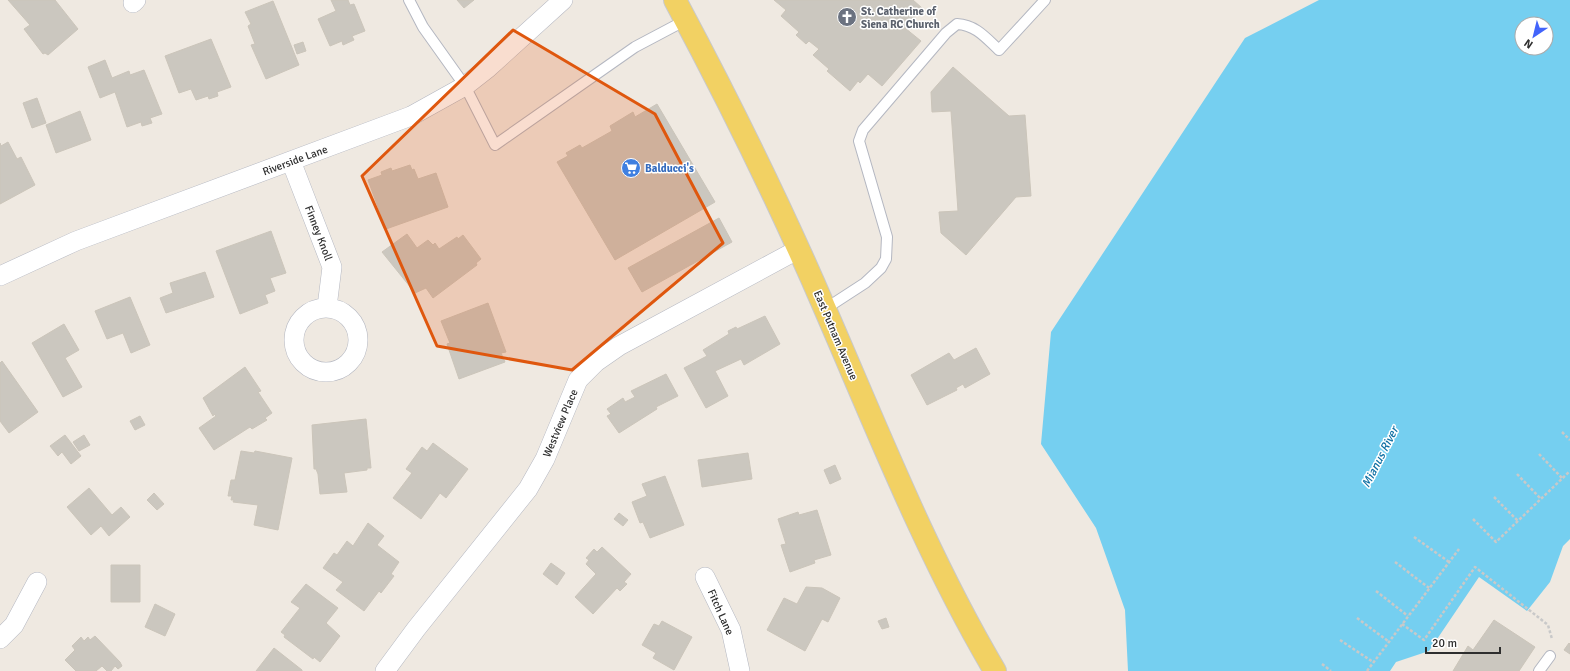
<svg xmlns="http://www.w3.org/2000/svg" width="1570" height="671" font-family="Signika,sans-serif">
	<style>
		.water { fill: #75cff0; fill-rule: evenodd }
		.building { fill: #cbc7bf; stroke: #cbc5ba }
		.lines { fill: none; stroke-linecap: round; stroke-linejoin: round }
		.lane-casing { stroke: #b4b7c1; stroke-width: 12 }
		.street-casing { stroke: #b4b7c1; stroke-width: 20 }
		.primary-casing { stroke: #c9c9c9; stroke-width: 24 }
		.path { stroke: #c9c9c9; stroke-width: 2.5; stroke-dasharray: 3 2; stroke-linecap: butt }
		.lane { stroke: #fff; stroke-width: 10 }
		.street { stroke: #fff; stroke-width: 19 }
		.primary { stroke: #f2d163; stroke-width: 22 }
		.marked { fill: #df570e; fill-opacity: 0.2; stroke: #df570e; stroke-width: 3; stroke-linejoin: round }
		.labels { text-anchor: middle; stroke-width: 3; stroke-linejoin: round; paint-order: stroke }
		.worship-label { font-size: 11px; font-weight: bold; fill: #5b616d; stroke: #fff; text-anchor: start }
		.street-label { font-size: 11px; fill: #2e2e2e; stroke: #fff }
		.shop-label { font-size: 11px; font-weight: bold; fill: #366cbe; stroke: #fff; text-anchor: start }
		.water-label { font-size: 12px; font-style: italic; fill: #0d6fa3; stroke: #fff }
	</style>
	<rect width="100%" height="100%" fill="#efe9e1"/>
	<path class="water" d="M1319,0H1570V539L1563,546L1550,582L1527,611L1479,577L1429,651L1396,662L1390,671H1128L1125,610L1096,528L1041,444L1051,332L1245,38ZM1522,24H1546V48H1522Z"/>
	<path class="building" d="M8,0H55L78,29L48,55L45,53L43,54L24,29L30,25Z
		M331,0H348L350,5L354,4L365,31L352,36L354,40L343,45L342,41L330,46L318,19L336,11Z
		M457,0H474L464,8Z
		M774,0H913L922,8L905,28L921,41L882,86L868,74L860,83L858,81L850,91L827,71L829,69L813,55L819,49L809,41L806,44L796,35L799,32L781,16L786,10Z
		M273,1L299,65L266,79L251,45L255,44L248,26L251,24L245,12Z
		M211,39L231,87L217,92L218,96L209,99L208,96L196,100L191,89L179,93L165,56Z
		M303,42L306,51L297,54L294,45Z
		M105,60L112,78L129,71L130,75L144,70L162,114L150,118L152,123L142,126L141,122L127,127L115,92L100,98L88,67Z
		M953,67L1009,116L1025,115L1031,196L1016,197L966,255L941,233L939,212L958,211L951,111L932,112L931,92Z
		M37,98L46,123L32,128L23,103Z
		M657,104L715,202L615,260L557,162L568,156L566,153L580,145L582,148L612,131L610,126L633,112L635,117Z
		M80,111L91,140L56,153L46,125Z
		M8,142L17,159L21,157L35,185L0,204V143L1,146Z
		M410,165L412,170L414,169L418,179L436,173L448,207L386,229L368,180L382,175L381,172L391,168L392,171Z
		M719,218L732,242L642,292L628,268Z
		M271,231L286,273L270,278L275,291L265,295L268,303L240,314L216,251Z
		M407,234L417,248L428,240L433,245L435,243L439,249L457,237L458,239L463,235L481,259L476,263L477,265L433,298L426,288L415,293L382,252Z
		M205,272L214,297L166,313L160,298L173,293L170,283Z
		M130,297L150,345L131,353L123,333L107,339L95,311Z
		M488,303L506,352L501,353L505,362L459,379L447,344L450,343L441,321Z
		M765,316L780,344L744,365L741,359L715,371L728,396L706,408L684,368L707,356L703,350L729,334L728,331L736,327L737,329Z
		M64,324L79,350L65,358L82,387L63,397L32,343Z
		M976,348L990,374L965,388L963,384L956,388L957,390L927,405L911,375L949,353L954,360Z
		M2,361L38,412L9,433L0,421V363Z
		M245,367L261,391L258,392L272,413L265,418L267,420L252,429L250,427L214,450L199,428L216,416L214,414L213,416L203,398Z
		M666,374L678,396L656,407L657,409L619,433L607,416L611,414L607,409L623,398L625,402L635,397L631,391Z
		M140,416L145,425L135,430L130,421Z
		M366,419L371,468H367V470L344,473L347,492L320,494L318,474L316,469H314L312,425Z
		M65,435L81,456L71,464L62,452L58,456L50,446Z
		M84,435L90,445L79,451L73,442Z
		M433,443L468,469L446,498L440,493L421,519L393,498L412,473L406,469L422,447L427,451Z
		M241,451L254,453L255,451L292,458L278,530L254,525L258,505L233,502L234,500H231L232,496H228L231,480H235Z
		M748,453L752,479L702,487L698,460Z
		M835,465L841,479L830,484L824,470Z
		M665,476L684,525L650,538L643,522L640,523L632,502L647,496L642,484Z
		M89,488L112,515L121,507L130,517L109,536L101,526L91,535L67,507Z
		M154,493L164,504L157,510L147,500Z
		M817,510L831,555L814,560L815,563L790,572L781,545L786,544L778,519L798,512L799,515Z
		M619,513L628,520L623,526L614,519Z
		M368,523L384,536L377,545L399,562L391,574L394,576L381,593L379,591L364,611L336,590L343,582L323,568L334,553L337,555L347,541L353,546Z
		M602,547L631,574L624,582L627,584L620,591L617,588L593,614L575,597L596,574L586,564L589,560L586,558L594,549L597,552Z
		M551,563L565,573L557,585L543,574Z
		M111,565H140V602H111Z
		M306,584L338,608L326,623L340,636L320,662L314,657L313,659L284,637L285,635L281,632L300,608L291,602Z
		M806,587L822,588L840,598L828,622L822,619L805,651L767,630L784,598L797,604Z
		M155,604L175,614L165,636L145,627Z
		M886,618L889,627L882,629L878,621Z
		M1494,620L1535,647L1519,671H1453L1468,646L1473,650Z
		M662,621L692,637L674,670L653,658L656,653L642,645L654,624L659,626Z
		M95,636L120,662L122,666L118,669L115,666L111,671H107L102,666L96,671H76L65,660L75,650L72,646L81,637L84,641L88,637L90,640Z
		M1569,643L1570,644V654L1564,650Z
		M274,648L302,670V671H256Z"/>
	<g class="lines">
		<g class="lane-casing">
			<path id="lane" d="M409,0L423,27L465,86L495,145L635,47L686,20
				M825,309L865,283L881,268L886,259L887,237L859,141L863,130L946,33L957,24C976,25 986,38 999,50L1045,0
				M1539,671L1550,656"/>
		</g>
		<g class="street-casing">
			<path id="street" d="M133,3L136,0
				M291,161L332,267L327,307
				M0,276L76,241L411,116L465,86L488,68L563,0
				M294 340a32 32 0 1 1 64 0a32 32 0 1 1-64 0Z
				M705,577L731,630L740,671
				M0,639L14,625L37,582
				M385,671L416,629L528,489L545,459L578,380L596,362L619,346L799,249"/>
		</g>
		<g class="primary-casing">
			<path id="primary" d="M675,0C729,101 780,204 825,309C878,431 927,556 995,671"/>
		</g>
		<path class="path" d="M1562,432L1570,440
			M1539,454L1562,478
			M1517,474L1541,499
			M1494,497L1518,521
			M1473,519L1496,542L1570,471
			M1414,537L1449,562
			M1395,562L1429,588
			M1376,591L1408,616
			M1357,618L1388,641
			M1402,624L1424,640L1475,567L1548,625L1552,639
			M1340,640L1373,662
			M1322,664L1331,671
			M1367,671L1459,549"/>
		<use href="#lane" class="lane"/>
		<use href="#street" class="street"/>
		<use href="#primary" class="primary"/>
	</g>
	<path class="marked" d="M513,30L655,114L723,243L572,370L437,346L362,176Z"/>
	<defs>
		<g id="church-disc" transform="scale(1)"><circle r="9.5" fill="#6b7280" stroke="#fff"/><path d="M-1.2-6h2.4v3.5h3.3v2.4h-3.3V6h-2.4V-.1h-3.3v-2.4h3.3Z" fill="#fff"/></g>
		<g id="supermarket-disc" transform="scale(1)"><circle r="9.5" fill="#3f7fe0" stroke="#fff"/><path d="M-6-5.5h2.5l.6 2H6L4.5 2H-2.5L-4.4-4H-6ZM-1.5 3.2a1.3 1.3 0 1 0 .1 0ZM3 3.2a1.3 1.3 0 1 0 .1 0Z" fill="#fff"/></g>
	</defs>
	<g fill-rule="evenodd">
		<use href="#church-disc" x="847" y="17"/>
		<use href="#supermarket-disc" x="631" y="168"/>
	</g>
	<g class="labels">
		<g class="worship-label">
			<text x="861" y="15">St. Catherine of<tspan x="861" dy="13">Siena RC Church</tspan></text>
		</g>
		<g class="street-label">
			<text transform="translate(295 160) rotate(-20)" y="4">Riverside Lane</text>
			<text transform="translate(319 233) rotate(69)" y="4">Finney Knoll</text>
			<text transform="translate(836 335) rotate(67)" y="4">East Putnam Avenue</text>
			<text transform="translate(560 423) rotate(-67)" y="4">Westview Place</text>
			<text transform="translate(721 612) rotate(66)" y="4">Fitch Lane</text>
		</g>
		<g class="shop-label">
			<text x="645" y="172">Balducci's</text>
		</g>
		<g class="water-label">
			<text transform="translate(1380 457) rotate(-63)" y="4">Mianus River</text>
		</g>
	</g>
	<g transform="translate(1534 36) rotate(215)"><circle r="19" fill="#ffffff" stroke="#ababab"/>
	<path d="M0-3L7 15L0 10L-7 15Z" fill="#4264fb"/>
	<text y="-6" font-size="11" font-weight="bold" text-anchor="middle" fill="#2e2e2e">N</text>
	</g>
	<path d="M1426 647v6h74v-6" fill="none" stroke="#2e2e2e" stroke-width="2"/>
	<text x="1432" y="647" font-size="12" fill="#2e2e2e" stroke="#ffffff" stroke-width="3" paint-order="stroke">20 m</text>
</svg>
